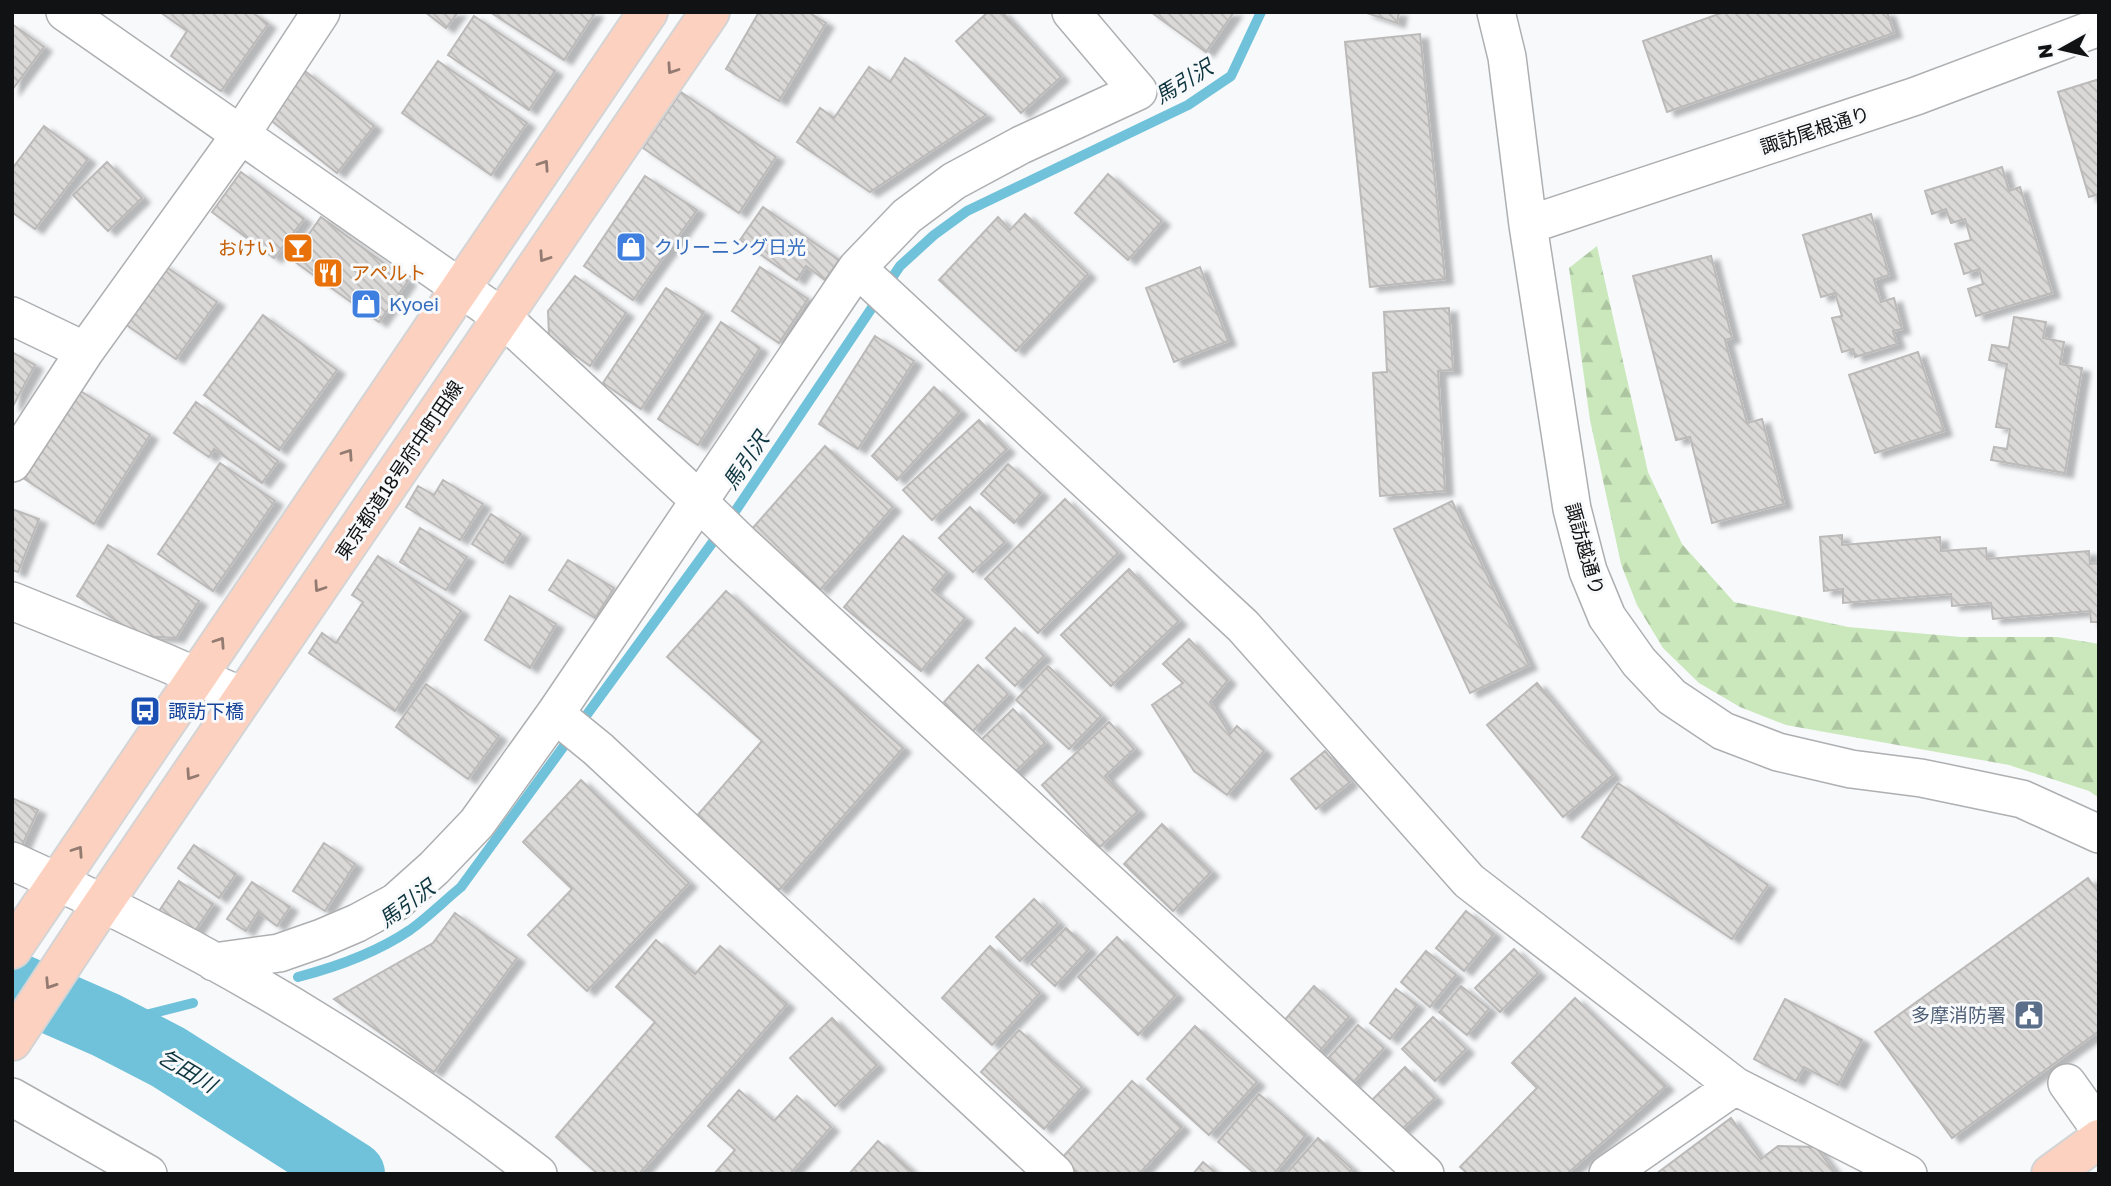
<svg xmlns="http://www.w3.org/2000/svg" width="2111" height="1186" font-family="'Golos Text','Noto Sans JP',sans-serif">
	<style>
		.forest { fill: url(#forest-firs) }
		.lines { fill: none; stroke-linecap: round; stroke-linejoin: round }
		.stream { stroke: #6fc2da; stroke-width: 10 }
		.river { stroke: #6fc2da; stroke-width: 66 }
		.building { fill: url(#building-back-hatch); stroke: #bcb9b9; stroke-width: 2; filter: url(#shadow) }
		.minor-casing { stroke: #aeafb1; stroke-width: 40 }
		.major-casing { stroke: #d4d4d5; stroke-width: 42 }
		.minor { stroke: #fff; stroke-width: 37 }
		.major { stroke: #fdd1c0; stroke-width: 38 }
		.oneway { stroke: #937b72 }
		.labels { text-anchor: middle; stroke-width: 6; stroke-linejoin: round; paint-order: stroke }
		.street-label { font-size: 19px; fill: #111213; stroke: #f7f9fb }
		.shop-label { font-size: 19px; fill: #366cbe; stroke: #f7f9fb; text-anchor: start }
		.food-label { font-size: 19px; fill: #c56008; stroke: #f7f9fb; text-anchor: end }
		.transit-label { font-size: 19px; fill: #164399; stroke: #f7f9fb; text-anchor: start }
		.service-label { font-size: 19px; fill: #4e5e75; stroke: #f7f9fb; text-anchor: end }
		.water-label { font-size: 21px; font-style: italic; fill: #0c343e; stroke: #f7f9fb }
	</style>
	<defs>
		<pattern id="forest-firs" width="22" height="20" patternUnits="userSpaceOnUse" patternTransform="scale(1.75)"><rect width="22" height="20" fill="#cbe8bc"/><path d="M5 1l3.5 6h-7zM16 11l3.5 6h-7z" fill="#adc6a1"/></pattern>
		<pattern id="building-back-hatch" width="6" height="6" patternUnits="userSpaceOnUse" patternTransform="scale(1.75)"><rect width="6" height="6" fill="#dbd8d8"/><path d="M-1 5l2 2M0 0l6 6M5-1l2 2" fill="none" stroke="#bbb8b8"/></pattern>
		<filter id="shadow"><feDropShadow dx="8" dy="4.5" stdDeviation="2" flood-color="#0004"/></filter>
	</defs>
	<rect width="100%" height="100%" fill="#f7f9fb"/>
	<path class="forest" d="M1597,246L1648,472L1682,544L1734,602L1848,627L1961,637H2057L2099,644V798L2089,791L2009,765L1786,725L1740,707L1699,683L1663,648L1637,605L1621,564L1590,420L1569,268Z"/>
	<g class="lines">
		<path class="stream" d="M298,977C336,967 376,953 410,930C428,917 444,901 461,887L734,513L900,266L934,235L967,211L1188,105L1231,76L1261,12
			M106,1025L193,1003"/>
		<path class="river" d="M12,984L106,1025L168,1057L352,1174"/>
	</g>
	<path class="building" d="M160,12H252L268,24L221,91L171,56L187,31Z
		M425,12H458L446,28Z
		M490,12H593L595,13L564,60Z
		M759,12H808L826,23L779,101L726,69Z
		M988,12H1002L1061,77L1021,113L956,41Z
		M1151,12H1234L1206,52Z
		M1364,12H1399L1397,23Z
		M1724,12H1887L1894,33L1667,112L1643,41Z
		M474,16L555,71L529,110L448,55Z
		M12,24L44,47L12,90Z
		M1420,34L1445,279L1370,287L1345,42Z
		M905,58L986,115L870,192L797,142L820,108L834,118L869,67L890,82Z
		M438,61L527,123L491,175L402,113Z
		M305,71L374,126L337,173L268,118Z
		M2099,79V194L2089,197L2058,92Z
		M681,92L776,157L739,213L643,148Z
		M44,126L88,159L35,229L12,212V169Z
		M107,162L142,198L108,231L73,195Z
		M2002,167L2009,191L2020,187L2052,293L1976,316L1968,289L1983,284L1979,269L1964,274L1955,244L1971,240L1965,219L1951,223L1946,209L1932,214L1925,191Z
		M241,172L304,219L274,258L212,212Z
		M1108,174L1162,221L1128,260L1075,213Z
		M645,176L697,210L633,300L584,266Z
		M763,207L839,260L825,280L806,266L797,280L740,240Z
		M1025,214L1088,274L1016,351L939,280L998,217L1010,230Z
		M1871,214L1889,275L1874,280L1881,302L1894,298L1902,329L1893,331L1897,344L1855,357L1853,349L1842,352L1832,318L1842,316L1835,293L1821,297L1803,235Z
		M321,217L408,281L379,322L291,259Z
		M1711,256L1732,338L1725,340L1747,423L1762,419L1784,504L1712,523L1690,437L1676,440L1633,276Z
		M162,264L217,302L176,359L122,322Z
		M760,267L808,299L779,343L732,311Z
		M1200,267L1228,341L1174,362L1146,288Z
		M575,276L626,313L590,366L549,336L548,311Z
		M666,288L704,312L641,409L603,383Z
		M1449,308L1453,370L1438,371L1445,491L1380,496L1373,373L1387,372L1384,312Z
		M263,315L337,370L279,450L204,395Z
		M2014,317L2046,322L2043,338L2064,342L2060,364L2082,368L2065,473L1991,460L1994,447L2007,449L2010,429L1996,427L2007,364L1989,360L1992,345L2009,348Z
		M721,322L760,348L698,445L658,419Z
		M875,336L914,361L858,449L819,424Z
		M12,352L35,365L13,406H12Z
		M1918,352L1944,431L1875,453L1849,375Z
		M934,387L960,411L897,480L872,456Z
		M79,390L150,435L94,524L23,478Z
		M196,402L278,461L262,483L214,449L209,457L174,433Z
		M979,420L1007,449L932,520L903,490Z
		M825,446L893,507L820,590L751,530Z
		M220,463L275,501L213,591L158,554Z
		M1008,464L1041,493L1014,523L981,494Z
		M443,480L483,504L460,540L406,507L418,486L434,495Z
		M1065,499L1118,553L1038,633L985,579Z
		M1452,501L1529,665L1470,693L1394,529Z
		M970,507L1005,542L973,572L939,538Z
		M12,509L39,519L18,572L12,570Z
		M491,514L521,534L503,563L472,544Z
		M420,528L467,557L446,590L400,562Z
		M1842,535V545L1940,537L1941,551L1986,548L1987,559L2089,551L2090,564L2099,563V622H2091L2090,611L1993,619L1991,603L1952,606L1951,594L1843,603V589L1824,591L1820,537Z
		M903,536L947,572L932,590L965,618L921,671L844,607Z
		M108,545L199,601L176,638L141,636L77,596Z
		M378,556L461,611L395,711L309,653L322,633L336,643L363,602L352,595Z
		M568,560L614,588L595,618L549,590Z
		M1129,569L1179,621L1111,686L1061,635Z
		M726,591L903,748L779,890L696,817L762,741L667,657Z
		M510,596L556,624L530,668L485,640Z
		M1015,628L1044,656L1015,686L986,658Z
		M1189,639L1228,680L1210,702L1230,734L1237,726L1264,751L1227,795L1194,771L1152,705L1183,683L1163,664Z
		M978,665L1008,694L973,731L944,702Z
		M1048,666L1101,716L1069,749L1016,700Z
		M1537,683L1613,775L1563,817L1487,725Z
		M426,684L499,736L468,779L396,727Z
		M1013,709L1045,743L1011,776L979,742Z
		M1109,722L1134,749L1105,776L1138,811L1100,847L1042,785Z
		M1325,751L1350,782L1316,809L1291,779Z
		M581,780L689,883L587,991L528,935L572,889L523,842Z
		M1618,783L1768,885L1732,939L1582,837Z
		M12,798L38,810L21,848L12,845Z
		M1162,824L1211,872L1173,911L1124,864Z
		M324,843L355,864L325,911L293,891Z
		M194,845L236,874L219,898L178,868Z
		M2088,878L2099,893V1031L1952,1138L1875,1032Z
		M179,881L213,904L193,934L159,911Z
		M252,882L290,907L277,926L258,912L246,931L227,919Z
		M1034,899L1058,923L1020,961L996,937Z
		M1466,911L1494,934L1464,971L1436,948Z
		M455,913L517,958L434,1072L334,999L433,943Z
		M1066,928L1089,949L1055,986L1031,964Z
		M1117,937L1176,995L1138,1035L1078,977Z
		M656,940L695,974L720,946L787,1004L639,1174H598L556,1137L655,1022L616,987Z
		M990,946L1040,993L992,1045L942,998Z
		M1514,949L1538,973L1500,1012L1475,988Z
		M1426,951L1456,975L1430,1007L1401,982Z
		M1314,986L1349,1017L1318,1053L1283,1022Z
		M1461,986L1489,1009L1467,1035L1439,1012Z
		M1396,989L1417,1005L1390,1039L1370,1023Z
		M1575,998L1666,1086L1567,1174H1468L1460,1167L1537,1088L1512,1063Z
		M1785,999L1862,1040L1838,1085L1804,1067L1796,1081L1754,1059Z
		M1433,1017L1466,1049L1435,1081L1402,1049Z
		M832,1018L877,1065L835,1106L790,1058Z
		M1358,1025L1384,1048L1349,1087L1323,1064Z
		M1195,1026L1257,1082L1209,1135L1147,1079Z
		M1019,1030L1082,1087L1044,1129L981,1072Z
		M1405,1067L1435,1098L1399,1132L1370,1102Z
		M1132,1081L1182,1127L1139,1174H1077L1061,1159Z
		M739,1090L774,1121L797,1096L831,1127L790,1174H714L735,1150L708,1126Z
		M1259,1094L1306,1135L1274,1174H1255L1218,1142Z
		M1731,1118L1761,1159L1778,1146L1816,1147L1836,1174H1656Z
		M1318,1138L1352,1169L1348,1174H1286Z
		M878,1141L915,1174H849Z
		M1203,1162L1217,1174H1193Z"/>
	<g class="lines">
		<g class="minor-casing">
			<path id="minor" d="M65,12L502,317L699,500L706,509L742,544L1425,1174
				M1496,12L1507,57L1528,225L1572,509L1588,571L1607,617L1639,662L1672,697L1723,731L1778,752L1851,769L1921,778L2022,799L2099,834
				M1528,225L1916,96L2099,27
				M857,268L1243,626L1469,881L1735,1086L1908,1174
				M12,316L85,351
				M12,463L85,351L241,134L321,12
				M12,601L166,663L244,697
				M555,714L598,749L1055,1174
				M12,861C199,944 377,1049 538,1174
				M214,962L279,953L322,938L357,923L396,902L434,868L477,823L555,714L857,268L907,216L954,181L1021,145L1138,91L1071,12
				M2067,1083L2099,1128
				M12,1097L148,1174
				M1608,1174L1735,1086"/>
		</g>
		<g class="major-casing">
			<path id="major" d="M12,949L648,12
				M12,1041L87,927L710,12
				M2051,1174L2099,1139"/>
		</g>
		<use href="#minor" class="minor"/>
		<use href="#major" class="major"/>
	</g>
	<defs><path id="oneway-chevron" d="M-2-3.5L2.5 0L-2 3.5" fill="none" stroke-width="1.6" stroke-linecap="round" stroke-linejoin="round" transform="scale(1.75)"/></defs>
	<g class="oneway">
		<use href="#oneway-chevron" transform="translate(672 69) rotate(124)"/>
		<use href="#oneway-chevron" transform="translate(544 165) rotate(-56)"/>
		<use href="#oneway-chevron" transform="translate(544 257) rotate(124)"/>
		<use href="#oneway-chevron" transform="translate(348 454) rotate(-56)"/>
		<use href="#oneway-chevron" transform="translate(319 587) rotate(124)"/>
		<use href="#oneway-chevron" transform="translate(220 642) rotate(-56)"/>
		<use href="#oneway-chevron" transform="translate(191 775) rotate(124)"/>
		<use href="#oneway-chevron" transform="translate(78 851) rotate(-56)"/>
		<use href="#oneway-chevron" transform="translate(50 984) rotate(123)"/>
	</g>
	<defs>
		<g id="shop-square" transform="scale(1.575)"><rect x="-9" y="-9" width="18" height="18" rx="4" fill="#3f7fe0" stroke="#f7f9fb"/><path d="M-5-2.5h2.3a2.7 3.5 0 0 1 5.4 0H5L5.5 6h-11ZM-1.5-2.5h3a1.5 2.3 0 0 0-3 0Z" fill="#fff"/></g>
		<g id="bar-square" transform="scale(1.575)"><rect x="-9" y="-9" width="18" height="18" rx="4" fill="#e8710a" stroke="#f7f9fb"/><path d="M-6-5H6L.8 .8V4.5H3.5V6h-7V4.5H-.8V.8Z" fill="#fff"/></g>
		<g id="restaurant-square" transform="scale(1.575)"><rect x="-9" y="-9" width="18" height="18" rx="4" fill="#e8710a" stroke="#f7f9fb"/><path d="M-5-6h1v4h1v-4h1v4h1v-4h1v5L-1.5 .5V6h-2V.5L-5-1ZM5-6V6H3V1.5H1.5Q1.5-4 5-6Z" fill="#fff"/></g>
		<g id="bus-square" transform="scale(1.575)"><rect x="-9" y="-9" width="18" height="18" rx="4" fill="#1a4fb4" stroke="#f7f9fb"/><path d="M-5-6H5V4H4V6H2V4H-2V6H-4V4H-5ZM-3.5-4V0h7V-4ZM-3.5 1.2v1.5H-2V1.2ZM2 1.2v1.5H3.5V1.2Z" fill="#fff"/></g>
		<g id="civic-square" transform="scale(1.575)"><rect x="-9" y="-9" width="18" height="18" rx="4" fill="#5c6f8a" stroke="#f7f9fb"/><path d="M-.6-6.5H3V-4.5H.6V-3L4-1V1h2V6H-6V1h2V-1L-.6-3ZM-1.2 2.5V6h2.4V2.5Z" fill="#fff"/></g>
	</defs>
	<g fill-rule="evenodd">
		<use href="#shop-square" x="631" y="247"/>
		<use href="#bar-square" x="298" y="248"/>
		<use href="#restaurant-square" x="328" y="273"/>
		<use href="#shop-square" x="366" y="304"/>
		<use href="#bus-square" x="145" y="711"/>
		<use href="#civic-square" x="2029" y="1015"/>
	</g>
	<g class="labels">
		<g class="street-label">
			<text transform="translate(1815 130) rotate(-18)" y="7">諏訪尾根通り</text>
			<text transform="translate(399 470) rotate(-56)" y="7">東京都道18号府中町田線</text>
			<text transform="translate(1585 549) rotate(74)" y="7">諏訪越通り</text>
		</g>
		<g class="shop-label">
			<text x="654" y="254">クリーニング日光</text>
			<text x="389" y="311">Kyoei</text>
		</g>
		<g class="food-label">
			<text x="275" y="255">おけい</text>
			<text x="351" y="280" text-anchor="start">アペルト</text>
		</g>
		<g class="transit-label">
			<text x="168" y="718">諏訪下橋</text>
		</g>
		<g class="service-label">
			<text x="2006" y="1022">多摩消防署</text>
		</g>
		<g class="water-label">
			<text transform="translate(1184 82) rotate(-31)" y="7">馬引沢</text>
			<text transform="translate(746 461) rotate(-56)" y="7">馬引沢</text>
			<text transform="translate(407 904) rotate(-36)" y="7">馬引沢</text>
			<text transform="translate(187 1071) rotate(31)" y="7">乞田川</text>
		</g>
	</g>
	<rect width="2111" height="1186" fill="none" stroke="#111213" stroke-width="28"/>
	<g transform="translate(2062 49) rotate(262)" stroke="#f7f9fb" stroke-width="5" paint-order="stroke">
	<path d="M0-5L12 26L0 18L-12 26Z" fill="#111213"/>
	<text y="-10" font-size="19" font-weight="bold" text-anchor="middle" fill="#111213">N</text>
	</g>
</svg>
